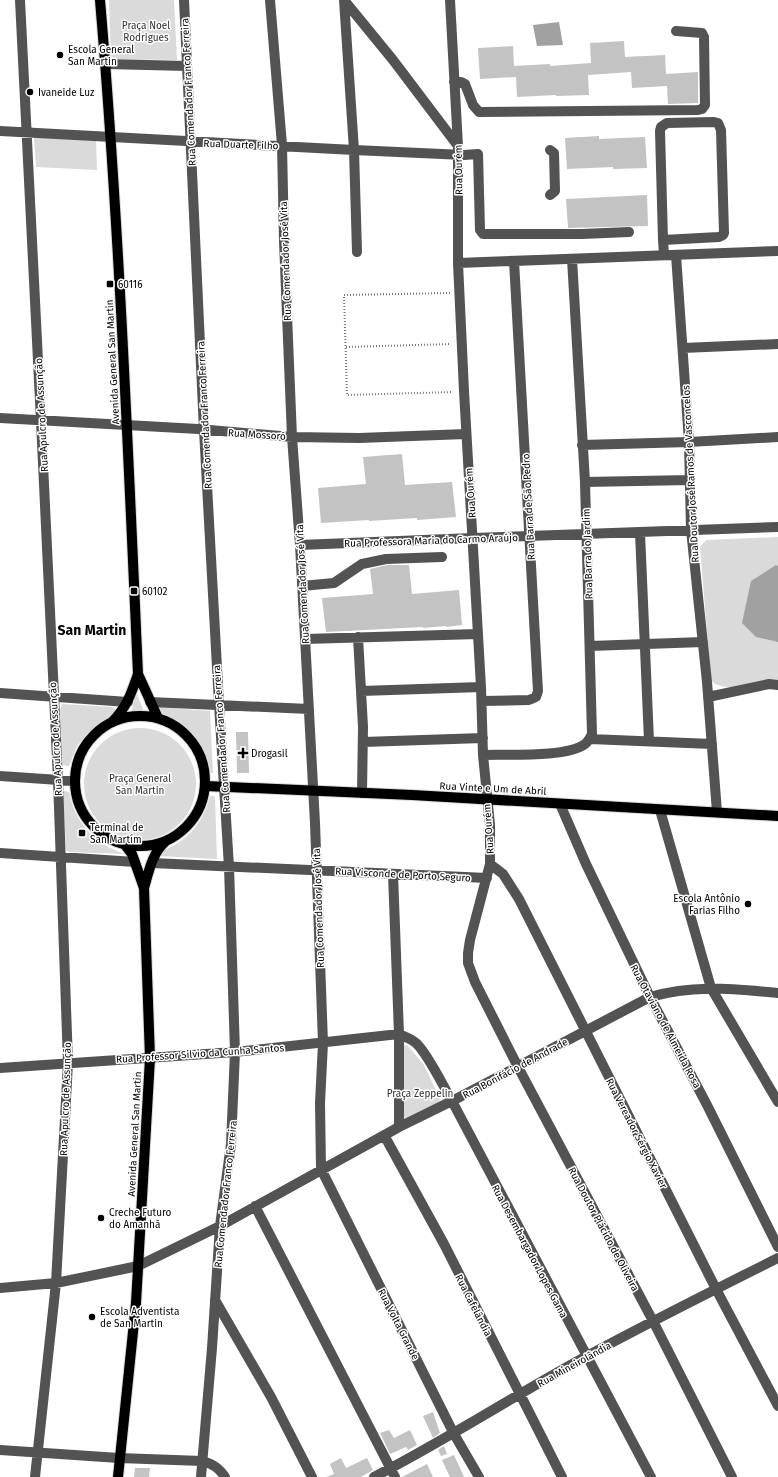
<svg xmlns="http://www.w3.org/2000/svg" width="778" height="1477" font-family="'Fira Sans',sans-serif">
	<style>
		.green { fill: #dadada }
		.water { fill: #a1a1a1 }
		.building { fill: #c3c3c3 }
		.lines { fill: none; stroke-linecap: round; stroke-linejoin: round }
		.major-casing { stroke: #dbdbdb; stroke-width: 12 }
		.path { stroke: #757575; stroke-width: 2; stroke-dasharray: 1 2; stroke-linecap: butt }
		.minor { stroke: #535353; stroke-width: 10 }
		.major { stroke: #000; stroke-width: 10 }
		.poi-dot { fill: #000; stroke: #fff; stroke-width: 1.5 }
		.labels { text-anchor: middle; stroke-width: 3; stroke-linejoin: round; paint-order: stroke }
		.park-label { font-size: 10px; fill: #313131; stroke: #fff }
		.poi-label { font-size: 10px; fill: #000; stroke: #fff; text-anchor: start }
		.street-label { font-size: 10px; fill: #000; stroke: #fff }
		.district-label { font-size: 14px; font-weight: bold; fill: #000; stroke: #fff }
	</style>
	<rect width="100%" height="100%" fill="#fff"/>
	<path class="green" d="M109,0H174L177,60L111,59Z
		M34,137L96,141L97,170L36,167Z
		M778,537V682C763,684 721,694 711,680L700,547L706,540Z
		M136,694H137L144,712L131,713Z
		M62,704L112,707L116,710L115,714C102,723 87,731 78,745C74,752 72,759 69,766H67L63,765L62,761L60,710Z
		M158,707L210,711L213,773H211C202,740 188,727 158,712Z
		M84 784a56 56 0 1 1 112 0a56 56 0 1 1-112 0Z
		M65,791L69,792C73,814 85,833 105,845C111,849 119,851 124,854L69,852L66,850L63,792Z
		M210,796H213L215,797L217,859L158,856L157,853C184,844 203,825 210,796Z
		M404,1045H407L424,1065L440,1099L439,1102L405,1118L404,1117Z"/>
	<path class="water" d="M559,22L563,45L537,46L533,25Z
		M776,565L778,566V642L756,637L742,623L751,581Z"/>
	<path class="building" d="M624,41L625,57L665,55L666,74L698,72V103L668,104L667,86L632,88L631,72L588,75L589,95L556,96V95L517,97L516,77L480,79L478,48L513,46L514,66L550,64V66L591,63L590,43Z
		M599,136V139L645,137L647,168L613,169V167L567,169L565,138Z
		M647,195L648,226L568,228L566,199Z
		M402,454L405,485L452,482L456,517L417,520V518L369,521V520L321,523L318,488L366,484L363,457Z
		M387,565H409L412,594L459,590L462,625L446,627V626L423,628V627L326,632L322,598L373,594L370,569Z
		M236,732H248L249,773H237Z
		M433,1412L440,1433L433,1438L423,1416Z
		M389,1430L394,1438L410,1430L417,1445L408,1450L406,1447L390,1454L380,1433Z
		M444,1446L447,1454L441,1456L438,1450Z
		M454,1455L464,1477H450L442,1460Z
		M341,1458L346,1468L367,1458L373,1470L361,1477H326L334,1474L330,1464Z
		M427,1464L433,1477H402Z
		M135,1468H150L149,1477H134Z"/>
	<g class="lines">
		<g class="major-casing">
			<path id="major" d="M100,0C119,224 128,449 138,674C131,694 127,707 112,722
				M138,674L158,718
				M75 781a65 65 0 1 1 130 0a65 65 0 1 1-130 0Z
				M206,786L412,795L778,816
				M144,888C149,871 152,853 166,841
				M118,1477L136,1303L150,1058L144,888L132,854L125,845"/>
		</g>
		<path class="path" d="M450,293L344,295L347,395L453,392
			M346,347L451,344"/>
		<path class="minor" d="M20,0L41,421L58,780L68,1063L56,1283L35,1477
			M184,0L204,430L219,704L229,867L235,1052L231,1144L220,1226L212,1348L201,1477
			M270,0L282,145L284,241L292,437L300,545L315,823L323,1043L320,1103L321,1169L454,1434L479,1477
			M344,0L354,150L357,252
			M344,0L393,60L458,146
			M450,0L458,146V263L464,391L481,687L483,755L490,825V864L470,940L468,953V963L475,982L518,1067L653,1321L732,1477
			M106,64L187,66
			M454,82H461L465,84L473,105L479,112L698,110L702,109L705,105L704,37L702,33L676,31
			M0,131L354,150L464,155L478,154L480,230L483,234H582L629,232
			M550,150L554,153L555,191L550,195
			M663,240L719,237L723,235L724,233L721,130L718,123L714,122L667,123L661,127L660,131L663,240L664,255
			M676,255L689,442L691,530L707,682L717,812
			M458,263L778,251
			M683,348L778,344
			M0,418L198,429L292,437L359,438L466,434
			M582,445L689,442L778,437
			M585,482L690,480
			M640,533L649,741
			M300,545L473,538L778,527
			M302,586L334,583L362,564L386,559L442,557
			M358,637L363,727L362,793
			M305,639L478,634
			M590,646L703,642
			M361,691L481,687
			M0,693L128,702
			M708,697L769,684L778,685
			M482,701L529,700L536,697L538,691L514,261
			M150,702L309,709
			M590,739L712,744
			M363,742L483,738
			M483,755C507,754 566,758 585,744C588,742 590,738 592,734L585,482L572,259
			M0,776L74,781
			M560,804L586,864L650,997L707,1105L778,1247
			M660,810L711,988L778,1102
			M0,853L135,862
			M152,863L487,878
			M490,864L503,874L519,899L716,1289L778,1406
			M393,874L399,1034V1127
			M0,1068L235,1052L399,1034C405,1037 410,1038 416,1043C428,1054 443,1086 452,1101L651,1477
			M384,1135L444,1244L562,1477
			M255,1206L395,1477
			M0,1288L56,1283L138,1266L220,1226L399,1127L452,1101L650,997C694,984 733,989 778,993
			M215,1300L271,1397L312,1477
			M0,1450L119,1458L202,1461C213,1464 219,1468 225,1477
			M374,1477C446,1440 515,1395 587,1356C650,1322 714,1290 778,1258"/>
		<use href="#major" class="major"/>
	</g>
	<g class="poi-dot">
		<circle cx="60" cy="55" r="4"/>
		<circle cx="30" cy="92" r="4"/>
		<rect x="106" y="280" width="8" height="8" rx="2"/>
		<rect x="130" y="587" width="8" height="8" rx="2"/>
		<path d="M241 747h4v4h4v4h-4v4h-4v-4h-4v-4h4z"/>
		<rect x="78" y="829" width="8" height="8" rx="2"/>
		<circle cx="748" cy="904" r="4"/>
		<circle cx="101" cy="1218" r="4"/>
		<circle cx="92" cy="1317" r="4"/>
	</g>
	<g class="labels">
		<g class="park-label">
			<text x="146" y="29">Praça Noel<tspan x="146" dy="12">Rodrigues</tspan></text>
			<text x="140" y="782">Praça General<tspan x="140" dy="12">San Martin</tspan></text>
			<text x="420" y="1097">Praça Zeppelin</text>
		</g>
		<g class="poi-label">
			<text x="68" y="53">Escola General<tspan x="68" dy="12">San Martin</tspan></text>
			<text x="38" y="96">Ivaneide Luz</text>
			<text x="118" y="288">60116</text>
			<text x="142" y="595">60102</text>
			<text x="251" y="757">Drogasil</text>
			<text x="90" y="831">Terminal de<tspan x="90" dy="12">San Martím</tspan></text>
			<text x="740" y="902" text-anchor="end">Escola Antônio<tspan x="740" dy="12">Farias Filho</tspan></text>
			<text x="109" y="1216">Creche Futuro<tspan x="109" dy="12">do Amanhã</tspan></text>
			<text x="100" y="1315">Escola Adventista<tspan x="100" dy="12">de San Martin</tspan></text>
		</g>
		<g class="street-label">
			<text transform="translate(188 92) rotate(-93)" y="4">Rua Comendador Franco Ferreira</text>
			<text transform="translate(241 144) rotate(2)" y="4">Rua Duarte Filho</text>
			<text transform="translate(458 170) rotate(-91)" y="4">Rua Ourém</text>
			<text transform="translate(285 261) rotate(-92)" y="4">Rua Comendador José Vita</text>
			<text transform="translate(112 362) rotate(-93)" y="4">Avenida General San Martin</text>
			<text transform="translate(41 415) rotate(-93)" y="4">Rua Apulcro de Assunção</text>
			<text transform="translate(204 415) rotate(-93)" y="4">Rua Comendador Franco Ferreira</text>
			<text transform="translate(257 434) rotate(4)" y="4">Rua Mossoró</text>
			<text transform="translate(690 474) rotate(-93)" y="4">Rua Doutor José Ramos de Vasconcelos</text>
			<text transform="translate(470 493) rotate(-94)" y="4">Rua Ourém</text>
			<text transform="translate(528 507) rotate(-93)" y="4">Rua Barra de São Pedro</text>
			<text transform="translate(431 540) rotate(-2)" y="4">Rua Professora Maria do Carmo Araújo</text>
			<text transform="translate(587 554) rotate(-92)" y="4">Rua Barra do Jardim</text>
			<text transform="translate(302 584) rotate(-93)" y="4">Rua Comendador José Vita</text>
			<text transform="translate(55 739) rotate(-93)" y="4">Rua Apulcro de Assunção</text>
			<text transform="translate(221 739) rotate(-94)" y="4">Rua Comendador Franco Ferreira</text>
			<text transform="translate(493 788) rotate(3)" y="4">Rua Vinte e Um de Abril</text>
			<text transform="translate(488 829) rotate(-94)" y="4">Rua Ourém</text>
			<text transform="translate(403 874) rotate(3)" y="4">Rua Visconde de Porto Seguro</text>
			<text transform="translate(318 908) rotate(-92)" y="4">Rua Comendador José Vita</text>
			<text transform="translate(666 1026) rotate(62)" y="4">Rua Otaviano de Almeida Rosa</text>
			<text transform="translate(200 1053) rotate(-4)" y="4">Rua Professor Silvio da Cunha Santos</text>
			<text transform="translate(515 1068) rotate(-28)" y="4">Rua Bonifácio de Andrade</text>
			<text transform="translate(65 1099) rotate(-88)" y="4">Rua Apulcro de Assunção</text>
			<text transform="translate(637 1133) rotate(63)" y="4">Rua Vereador Sérgio Xavier</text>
			<text transform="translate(134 1134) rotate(-87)" y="4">Avenida General San Martin</text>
			<text transform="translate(225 1194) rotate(-84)" y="4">Rua Comendador Franco Ferreira</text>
			<text transform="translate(604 1229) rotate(62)" y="4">Rua Doutor Plácido de Oliveira</text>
			<text transform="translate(530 1251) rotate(62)" y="4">Rua Desembargador Lopes Gama</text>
			<text transform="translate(474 1305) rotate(63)" y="4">Rua Cafelândia</text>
			<text transform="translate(399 1324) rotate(63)" y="4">Rua Volta Grande</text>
			<text transform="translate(574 1364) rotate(-29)" y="4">Rua Mineirolândia</text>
		</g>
		<g class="district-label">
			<text x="92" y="635">San Martin</text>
		</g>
	</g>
</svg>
